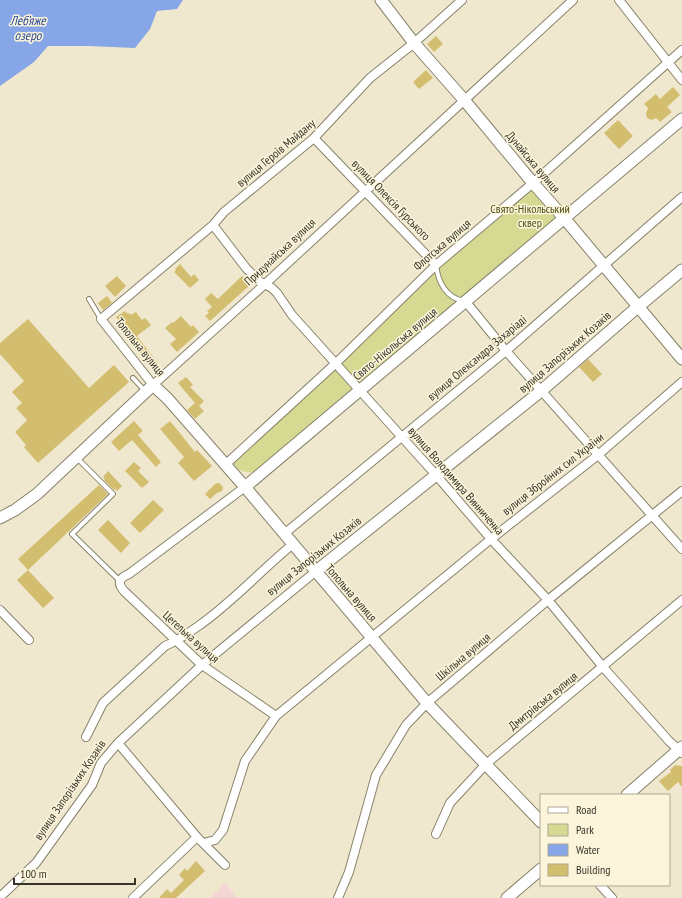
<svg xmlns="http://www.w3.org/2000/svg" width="682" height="898" font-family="'PT Sans Narrow',sans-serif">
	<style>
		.medical { fill: #f1d6d4 }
		.green { fill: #d5d992 }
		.water { fill: #87a6e7 }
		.building { fill: #d3bd6f }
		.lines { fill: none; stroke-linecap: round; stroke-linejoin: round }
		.lane-casing { stroke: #88826b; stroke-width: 6 }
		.street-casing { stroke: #88826b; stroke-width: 10 }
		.secondary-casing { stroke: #88826b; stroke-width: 13 }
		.lane { stroke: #fff; stroke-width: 4 }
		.street { stroke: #fff; stroke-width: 8 }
		.secondary { stroke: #fff; stroke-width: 11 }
		.labels { text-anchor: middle; stroke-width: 3; stroke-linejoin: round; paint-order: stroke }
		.street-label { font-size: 12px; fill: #37342a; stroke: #fcf5db }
		.park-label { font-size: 12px; fill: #4d4e13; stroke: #fcf5db }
		.water-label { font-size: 13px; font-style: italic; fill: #294995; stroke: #fcf5db }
	</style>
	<rect width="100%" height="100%" fill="#efe8ce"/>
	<path class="medical" d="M225,883L237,898H210Z"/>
	<path class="green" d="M532,189L556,214V218L261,470C246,474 243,473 232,464L441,264L527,191Z"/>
	<path class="water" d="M0,0H183L177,9L157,11L150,29L135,48L89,46H48L34,62L0,86Z"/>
	<path class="building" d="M436,36L443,44L434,52L427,44Z
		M426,70L433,78L419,89L413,82Z
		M673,87L680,95L667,107L672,112L660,122L656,118L652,120L647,118L646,113L648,108L644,104L656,94L660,99Z
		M618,120L633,136L619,149L604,133Z
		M180,264L191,277L194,274L199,280L190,288L174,272L176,270L175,269Z
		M117,276L126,286L115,297L105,286Z
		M242,276L250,285L210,321L205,316L209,313L207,311L212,307L205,299L211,293L218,299Z
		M107,296L112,303L103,310L98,303Z
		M125,311L128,314L130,313L131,315L136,312L142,320L145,318L151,325L137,336L160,366L154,370L133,344L119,324L121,323L116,317Z
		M181,316L191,327L193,325L199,332L177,352L170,344L176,339L165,328L172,322L173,323Z
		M28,319L89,388L114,365L129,382L38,463L24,447L26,445L15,432L27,420L16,408L22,403L12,392L24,381L0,354V343Z
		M588,359L602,374L593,382L579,367Z
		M186,377L193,385L190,387L204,401L199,406L204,411L195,419L187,410L195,403L178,383Z
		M134,421L143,431L138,435L161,462L156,467L132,440L119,451L111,442Z
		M170,421L195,452L197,450L212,466L194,481L178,463L184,457L160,429Z
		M134,462L141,468L138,471L149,482L142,488L125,471Z
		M108,471L122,486L117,491L115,489L114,490L104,480L105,479L103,477Z
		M219,483L223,487L222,491L217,493L210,499L205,494L215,484Z
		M99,485L108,494L28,570L18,559Z
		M153,500L164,510L140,533L130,523Z
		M108,520L130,543L121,553L98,530Z
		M28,570L54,598L43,608L17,580Z
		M675,765L682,766V787L678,782L668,791L659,781L671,772L670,770Z
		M196,861L205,871L176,898H159L167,889L171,893L184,880L179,875L185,868L187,871Z"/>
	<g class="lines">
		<g class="lane-casing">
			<path id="lane" d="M436,265C438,282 446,298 464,301
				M89,299L101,319
				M133,378L145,391
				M77,458L113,494L72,534L120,581"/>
		</g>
		<g class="street-casing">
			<path id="street" d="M462,0L414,43L370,78L314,138L224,212L213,225L101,319L153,385L265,284L573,0
				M619,0L682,80
				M314,138L436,265
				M213,225L246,268L259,281L272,288L277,293L292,315L436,475L491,539L548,600L603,667L669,741L682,753
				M466,302L506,351L682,549
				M225,465L335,364L436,265L533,183L682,50
				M245,487L129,574C119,578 117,583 124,591L202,665L276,716
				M284,534L506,351L682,197
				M0,610L29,640
				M86,737L103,703L165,646C177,641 187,634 197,627C232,603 260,571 293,544
				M118,743L197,837L225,865
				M436,834L450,803L486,764L682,600
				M204,843L215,840L223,830L245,761L276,716L491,539L598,455L682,382
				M600,885L612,898
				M0,897L36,863L92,785L101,763L118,743L202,665L315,572
				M133,898L197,837
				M338,898L349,872L376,775L406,725L427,703L548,600L682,491"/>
		</g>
		<g class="secondary-casing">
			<path id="secondary" d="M381,0L414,43L465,101L533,183L565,219L682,359
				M245,487L682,119
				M0,518L15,510L37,494L153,385L168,399L245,487L427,703L541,822
				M315,572L541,391L633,311L682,270
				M627,795L682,747
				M507,898L541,869"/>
		</g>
		<use href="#lane" class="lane"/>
		<use href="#street" class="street"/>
		<use href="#secondary" class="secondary"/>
	</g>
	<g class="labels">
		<g class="street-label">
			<text transform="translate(276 153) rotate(-40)" y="4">вулиця Героїв Майдану</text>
			<text transform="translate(533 162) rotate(50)" y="4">Дунайська вулиця</text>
			<text transform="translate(391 200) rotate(46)" y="4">вулиця Олексія Гурського</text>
			<text transform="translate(442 245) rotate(-41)" y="4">Флотська вулиця</text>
			<text transform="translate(280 252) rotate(-43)" y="4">Придунайська вулиця</text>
			<text transform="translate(395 344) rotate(-40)" y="4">Свято-Нікольська вулиця</text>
			<text transform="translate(140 347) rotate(51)" y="4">Топольна вулиця</text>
			<text transform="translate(565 352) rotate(-41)" y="4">вулиця Запорізьких Козаків</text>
			<text transform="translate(477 358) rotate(-40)" y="4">вулиця Олександра Захаріаді</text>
			<text transform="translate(553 474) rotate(-38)" y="4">вулиця Збройних сил України</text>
			<text transform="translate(456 481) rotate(49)" y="4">вулиця Володимира Винниченка</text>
			<text transform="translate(314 556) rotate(-39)" y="4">вулиця Запорізьких Козаків</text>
			<text transform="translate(351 593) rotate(49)" y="4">Топольна вулиця</text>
			<text transform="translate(191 637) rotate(42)" y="4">Цегельна вулиця</text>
			<text transform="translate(463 657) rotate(-40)" y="4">Шкільна вулиця</text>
			<text transform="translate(543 701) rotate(-39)" y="4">Дмитрівська вулиця</text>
			<text transform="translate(70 790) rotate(-56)" y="4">вулиця Запорізьких Козаків</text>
		</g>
		<g class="park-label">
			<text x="530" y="213">Свято-Нікольський<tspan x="530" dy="14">сквер</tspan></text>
		</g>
		<g class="water-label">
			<text x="28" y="25">Леб’яже<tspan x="28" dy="15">озеро</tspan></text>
		</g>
	</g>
	<rect x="540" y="794" width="130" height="92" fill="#fcf5db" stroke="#ada894"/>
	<rect x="548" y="807" width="20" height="6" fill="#ffffff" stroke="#ada894"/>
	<text x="576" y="814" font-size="12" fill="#37342a">Road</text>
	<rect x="548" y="824" width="20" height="12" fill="#d5d992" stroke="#ada894"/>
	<text x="576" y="834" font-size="12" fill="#37342a">Park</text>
	<rect x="548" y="844" width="20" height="12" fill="#87a6e7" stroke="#ada894"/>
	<text x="576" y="854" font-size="12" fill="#37342a">Water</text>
	<rect x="548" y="864" width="20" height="12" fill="#d3bd6f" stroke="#ada894"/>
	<text x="576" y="874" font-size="12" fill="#37342a">Building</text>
	<path d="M14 878v6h121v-6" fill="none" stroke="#37342a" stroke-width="2"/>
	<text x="20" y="878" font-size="12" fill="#37342a" stroke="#fcf5db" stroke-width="3" paint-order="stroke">100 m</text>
</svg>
